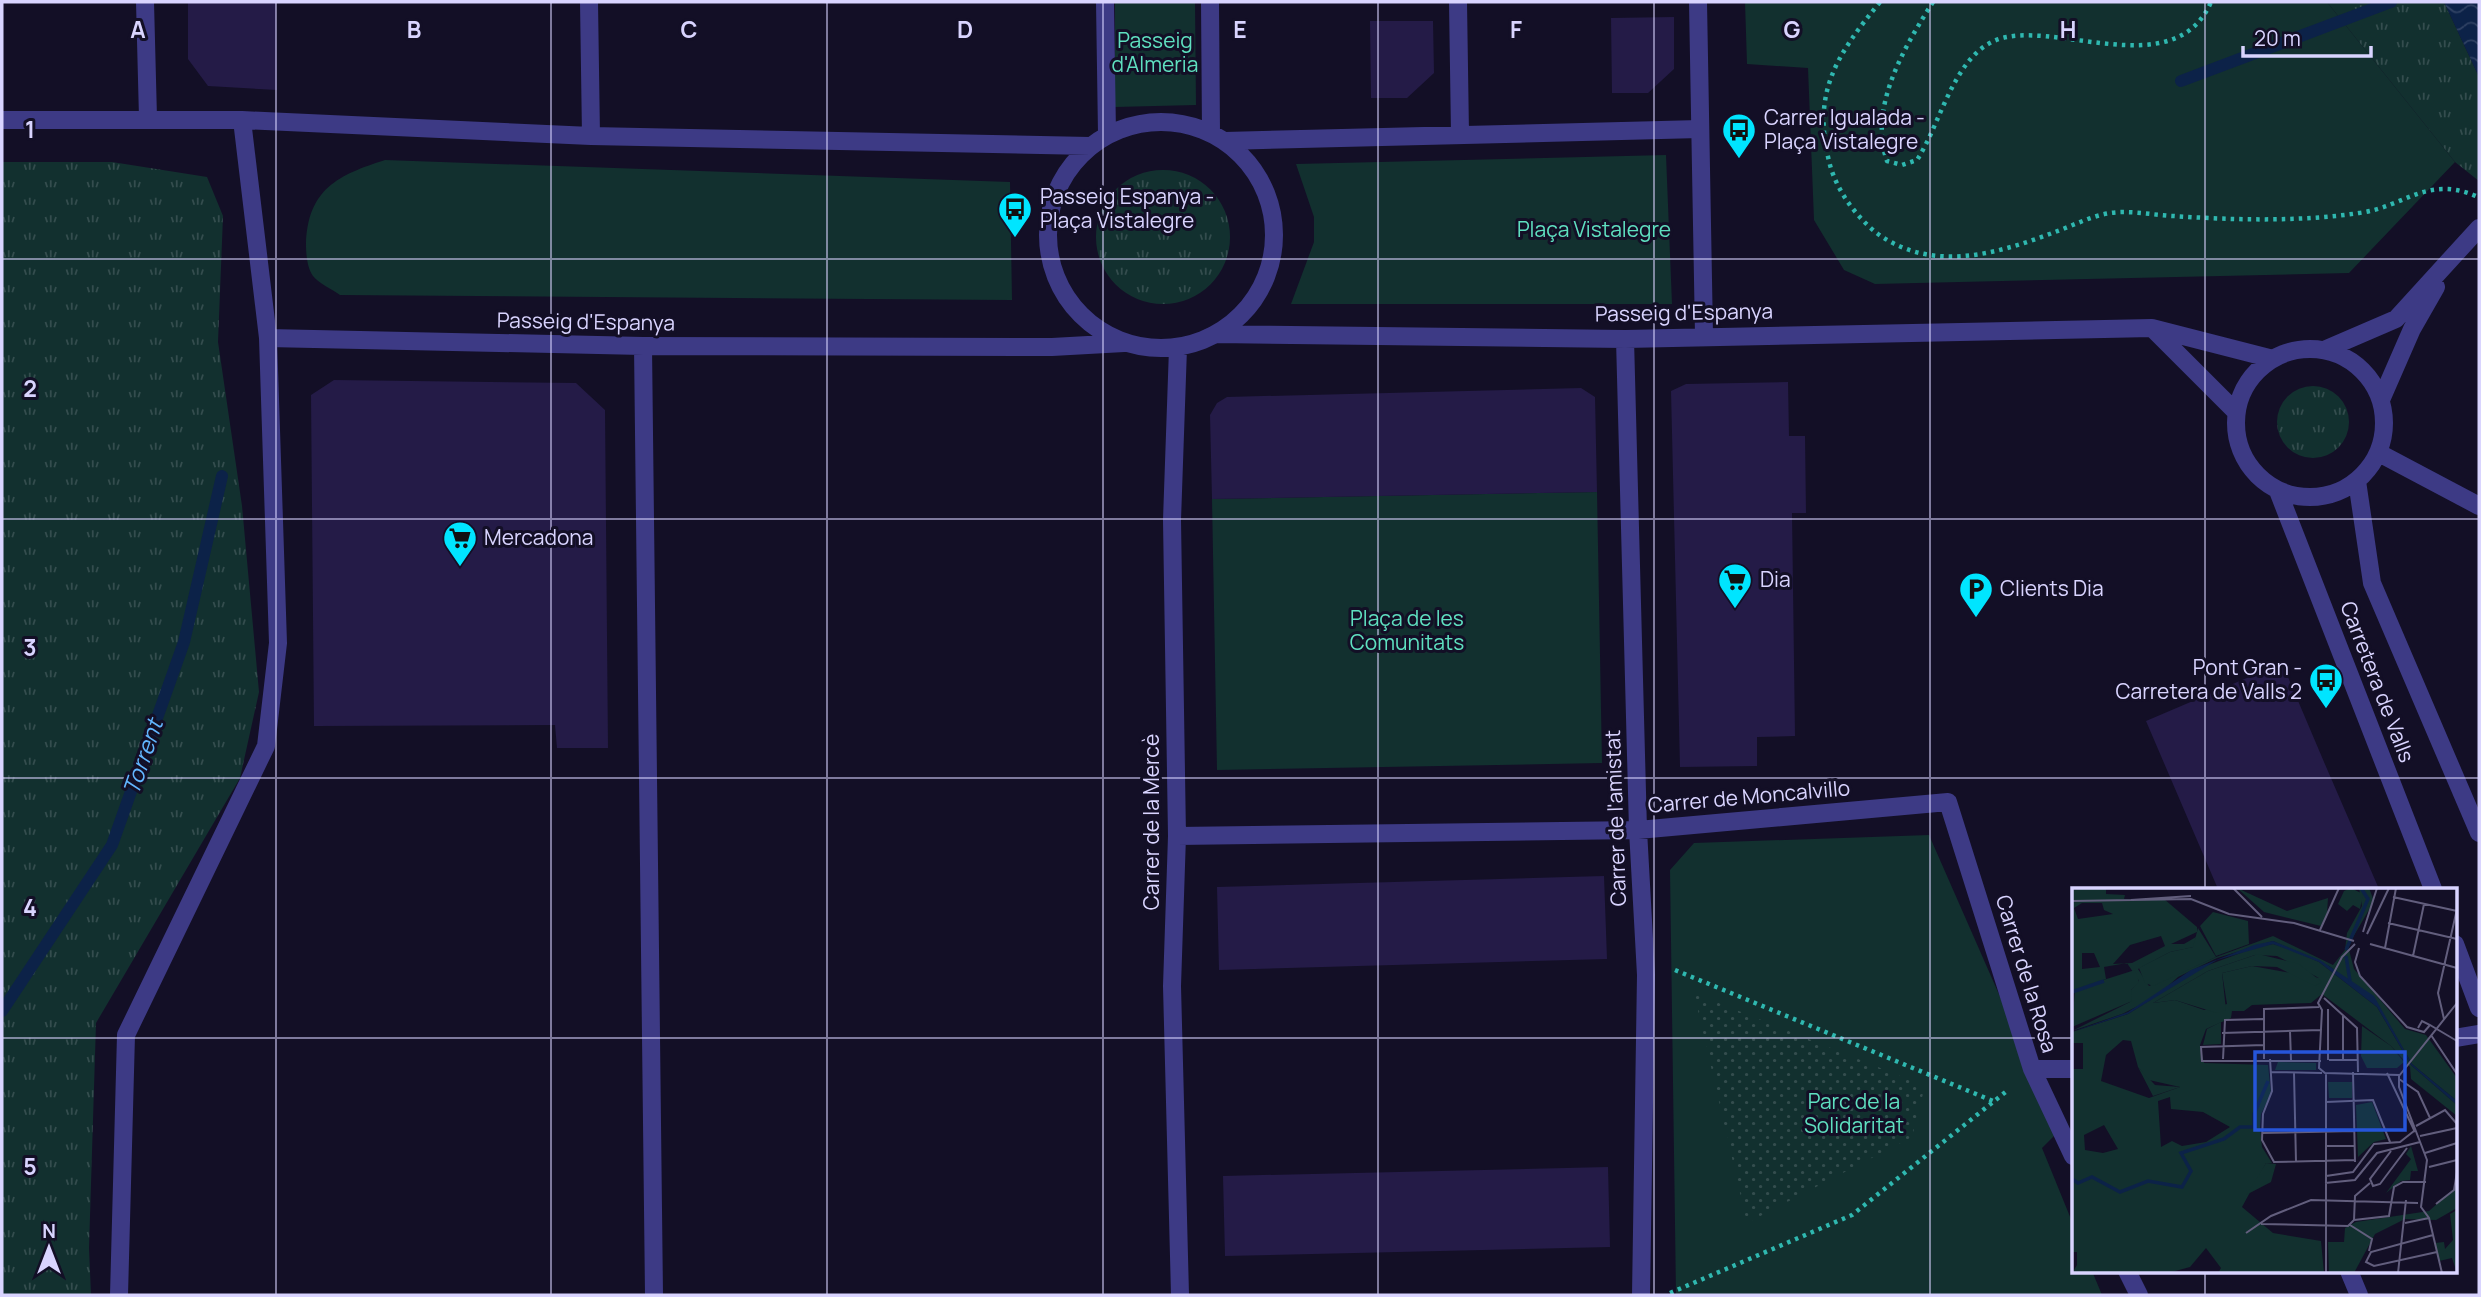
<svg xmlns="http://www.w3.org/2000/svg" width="2481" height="1297" font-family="Manrope,sans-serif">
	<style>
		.grass { fill: url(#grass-tufts) }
		.park { fill: #12302f }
		.garden { fill: url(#garden-dots) }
		.water { fill: url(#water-waves) }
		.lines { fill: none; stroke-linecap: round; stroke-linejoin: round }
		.stream { stroke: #0c2248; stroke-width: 12 }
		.building { fill: #241b47 }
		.path { stroke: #2fb8b0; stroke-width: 4.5; stroke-dasharray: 3.5 5; stroke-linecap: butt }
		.minor { stroke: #3d3a85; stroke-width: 18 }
		.grid { fill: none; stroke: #d9d4ff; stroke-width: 2; stroke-opacity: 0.55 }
		.labels { text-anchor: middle; stroke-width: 6; stroke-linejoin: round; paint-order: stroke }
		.park-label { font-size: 21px; fill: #5fe0c0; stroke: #130f26 }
		.poi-label { font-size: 21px; fill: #d9d4ff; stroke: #130f26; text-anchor: start }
		.street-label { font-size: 21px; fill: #d9d4ff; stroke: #130f26 }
		.water-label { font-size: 23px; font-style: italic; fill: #62b6ff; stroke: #130f26 }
		.inset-river { fill: none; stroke: #0c2248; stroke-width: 3.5 }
		.inset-road { fill: none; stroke: #625e7d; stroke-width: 2 }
		.view { fill: #2655da; fill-opacity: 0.15; stroke: #2655da; stroke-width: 3.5 }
		.inset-edge { fill: none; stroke: #d9d4ff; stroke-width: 3.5 }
		.grid-label { font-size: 23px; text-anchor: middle; font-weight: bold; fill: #d9d4ff; stroke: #130f26; stroke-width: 6; stroke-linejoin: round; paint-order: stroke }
	</style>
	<defs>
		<pattern id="grass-tufts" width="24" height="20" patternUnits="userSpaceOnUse" patternTransform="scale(1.75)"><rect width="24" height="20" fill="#12302f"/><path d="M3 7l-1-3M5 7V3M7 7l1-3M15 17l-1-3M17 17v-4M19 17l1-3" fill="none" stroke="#344d4e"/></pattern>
		<pattern id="garden-dots" width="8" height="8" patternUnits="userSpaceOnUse" patternTransform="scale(1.75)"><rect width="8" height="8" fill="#12302f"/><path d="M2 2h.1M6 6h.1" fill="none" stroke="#344d4e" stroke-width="1.8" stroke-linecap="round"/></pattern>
		<pattern id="water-waves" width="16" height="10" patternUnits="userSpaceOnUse" patternTransform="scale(1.75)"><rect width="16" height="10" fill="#0c2248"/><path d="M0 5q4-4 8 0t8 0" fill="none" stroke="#2f4163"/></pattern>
	</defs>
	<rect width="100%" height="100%" fill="#130f26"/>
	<path class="grass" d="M2327,2H2444L2479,77V181L2455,162Z
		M2,162H112L207,177L223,216L218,342L242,506L259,692L240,778L96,1023L89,1248L91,1295H2Z
		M1096 237a67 67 0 1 1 134 0a67 67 0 1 1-134 0Z
		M2277 422a36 36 0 1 1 72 0a36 36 0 1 1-72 0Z"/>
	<path class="park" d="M1115,2H1195L1196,105L1115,107Z
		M1745,2H2327L2455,162L2349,273L1875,284L1844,270L1814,220L1808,68L1747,64Z
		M1666,155L1672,304H1291L1314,242V217L1296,164Z
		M385,160L1010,182L1012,300L340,295C332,289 318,283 313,276C307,268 306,253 306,244C308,189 338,175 385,160Z
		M1597,492L1602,763L1217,770L1212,499Z
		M1929,835L2059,1131L2042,1148L2073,1224V1271H2092L2102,1295H1676L1670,870L1694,843Z"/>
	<path class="garden" d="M1694,993L1925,1086L1912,1137L1747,1223Z"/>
	<path class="water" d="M2444,2H2479V77Z"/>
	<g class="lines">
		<path class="stream" d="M2181,81L2391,2
			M2,1011L112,845L184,642L222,476"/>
	</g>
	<path class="building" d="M188,2H276L277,90L208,86L188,59Z
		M1674,17V69L1648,93H1612L1611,18Z
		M1370,21H1433L1434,73L1407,98H1371Z
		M334,380L576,383L605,410L608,748H557L555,725L314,726L311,395Z
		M1788,382L1789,436H1805L1806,513H1792L1795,736L1757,737V766L1680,767L1671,391L1686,384Z
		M1581,388L1595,397L1597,492L1212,499L1210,415L1217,403L1227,397Z
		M2282,663L2324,762L2379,889H2218L2146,721Z
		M1604,876L1607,959L1219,970L1217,887Z
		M1608,1167L1610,1247L1225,1256L1223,1176Z"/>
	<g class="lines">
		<path class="path" d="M1880,2C1836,56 1811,93 1830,165C1837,191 1857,218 1878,234C1933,273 1997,254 2055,232C2072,226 2091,216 2110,213C2131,210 2152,215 2173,216C2234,220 2299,222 2359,213C2405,207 2426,175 2476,196
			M1933,2C1905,46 1868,107 1887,161L1902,165L1917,160C1940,125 1953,59 1994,41C2050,16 2174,87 2211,2
			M1675,970L1993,1101
			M1670,1293L1852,1215L2008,1090"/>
		<path class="minor" d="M145,2L148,118
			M589,2L591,136
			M1105,2L1107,134
			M1210,2L1211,133
			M1458,2L1460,134
			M1698,2L1704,335
			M2,120H242L591,136L1090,146
			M1048 235a113 113 0 1 1 226 0a113 113 0 1 1-226 0Z
			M1225,141L1700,129
			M2152,328L2236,412
			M1217,334L1625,339L2152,328L2273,359
			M268,338L643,346L1052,347L1124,343
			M1625,339L1638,830L1646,975L1641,1295
			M643,346L654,1295
			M1178,348L1172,520L1177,836L1172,986L1180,1295
			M2236 423a74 74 0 1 1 148 0a74 74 0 1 1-148 0Z
			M2324,350L2396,319L2479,228
			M2381,400L2412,329L2436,287
			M2379,453L2479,506
			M2357,481L2372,583L2479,833
			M2278,491L2433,889
			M1177,836L1638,830L1948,802L2032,1069L2073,1156
			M2455,944L2479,1008
			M2455,1038L2479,1034
			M2032,1069H2073
			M2127,1271L2139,1295
			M2349,1271L2359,1295
			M119,1295L126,1035L266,746L278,643L268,338L242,120"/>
	</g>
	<path class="grid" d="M276,2V1295M551,2V1295M827,2V1295M1103,2V1295M1378,2V1295M1654,2V1295M1930,2V1295M2205,2V889M2,259H2479M2,519H2479M2,778H2479M2,1038H2073M2455,1038H2479M2205,1271V1295"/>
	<defs>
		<g id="bus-pin" transform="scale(1.75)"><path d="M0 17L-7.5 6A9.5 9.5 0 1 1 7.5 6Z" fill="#00e5ff" stroke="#130f26"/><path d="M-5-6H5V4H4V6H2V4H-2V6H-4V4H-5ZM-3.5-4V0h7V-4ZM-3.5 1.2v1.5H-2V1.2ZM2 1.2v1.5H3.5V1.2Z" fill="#111"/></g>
		<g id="supermarket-pin" transform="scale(1.75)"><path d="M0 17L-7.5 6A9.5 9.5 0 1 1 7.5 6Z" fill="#00e5ff" stroke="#130f26"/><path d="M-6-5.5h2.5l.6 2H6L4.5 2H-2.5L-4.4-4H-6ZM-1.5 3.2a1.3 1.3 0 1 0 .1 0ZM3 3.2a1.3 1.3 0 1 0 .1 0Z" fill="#111"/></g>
		<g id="parking-pin" transform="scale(1.75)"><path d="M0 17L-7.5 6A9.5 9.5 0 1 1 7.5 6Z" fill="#00e5ff" stroke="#130f26"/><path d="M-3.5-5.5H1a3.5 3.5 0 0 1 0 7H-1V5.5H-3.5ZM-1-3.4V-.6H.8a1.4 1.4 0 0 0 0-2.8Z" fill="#111"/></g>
	</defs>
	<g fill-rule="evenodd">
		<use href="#bus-pin" x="1739" y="130"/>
		<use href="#bus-pin" x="1015" y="209"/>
		<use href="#supermarket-pin" x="460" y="538"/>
		<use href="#supermarket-pin" x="1735" y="580"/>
		<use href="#parking-pin" x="1976" y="589"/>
		<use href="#bus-pin" x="2326" y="680"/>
	</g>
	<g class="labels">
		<g class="park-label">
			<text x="1155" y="48">Passeig<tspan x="1155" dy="24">d'Almeria</tspan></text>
			<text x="1594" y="237">Plaça Vistalegre</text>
			<text x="1407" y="626">Plaça de les<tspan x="1407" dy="24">Comunitats</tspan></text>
			<text x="1854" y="1109">Parc de la<tspan x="1854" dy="24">Solidaritat</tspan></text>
		</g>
		<g class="poi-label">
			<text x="1764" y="125">Carrer Igualada -<tspan x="1764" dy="24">Plaça Vistalegre</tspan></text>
			<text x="1040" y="204">Passeig Espanya -<tspan x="1040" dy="24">Plaça Vistalegre</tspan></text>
			<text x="484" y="545">Mercadona</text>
			<text x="1760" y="587">Dia</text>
			<text x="2000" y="596">Clients Dia</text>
			<text x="2302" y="675" text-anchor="end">Pont Gran -<tspan x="2302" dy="24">Carretera de Valls 2</tspan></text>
		</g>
		<g class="street-label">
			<text transform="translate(1684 313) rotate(-1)" y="7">Passeig d'Espanya</text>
			<text transform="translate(586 322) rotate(1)" y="7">Passeig d'Espanya</text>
			<text transform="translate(2377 682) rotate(69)" y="7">Carretera de Valls</text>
			<text transform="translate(1749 797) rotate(-5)" y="7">Carrer de Moncalvillo</text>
			<text transform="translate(1616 818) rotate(-92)" y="7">Carrer de l'amistat</text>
			<text transform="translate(1152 822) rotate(-90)" y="7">Carrer de la Mercè</text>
			<text transform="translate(2026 974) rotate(73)" y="7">Carrer de la Rosa</text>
		</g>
		<g class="water-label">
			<text transform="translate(143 757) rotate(-71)" y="8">Torrent</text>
		</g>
	</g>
	<g transform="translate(2072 888)">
		<rect width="385" height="385" fill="#130f26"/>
		<path d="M17,0H34V6L53,7L52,11H92L125,39V44L99,56H112L124,49L122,59L98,64L66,81L77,98L144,69L201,48L261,77L273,62L275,45L290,18L287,0H297L302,13L276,58L282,81L333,141L354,147L385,190V213L340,176L306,117L299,109L257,78L201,53L145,70L106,89L94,100L120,83L182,60L201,56L217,61L247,74L305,119L339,177L385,217V228L339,191L338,179L319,158L250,106L239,115L180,117L172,123H160L159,130L134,141L128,157L132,175L196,177L199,206L189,226L188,239L190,259L200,275H194L170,319L201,345L249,353L252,385H146L149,380L134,360L118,379L96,385H0L5,377V364H0V181H11V155H0V144L56,126L80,111L50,126L0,143L58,114L59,102L67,93L55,75L32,79L34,91L0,104V2ZM10,15H30L32,22L41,26L6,31L2,20ZM89,48L93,58L60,75L41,76L58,57ZM10,65H22L28,79L10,81ZM183,67L205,68L247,90L180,78L150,85L155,116L132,122L103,112L81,115L136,83ZM51,152L59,153L66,179L77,192L108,199L77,210L29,193L34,167ZM98,209L99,221L131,224L158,239L134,254L110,258L100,253L89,259L86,213ZM32,237L46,261L31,265L13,262L12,247ZM385,298V320L364,332L333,331L303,346L282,385H257L256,354H272L273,340L284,334L357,323Z" fill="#12302f" fill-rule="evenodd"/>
		<path d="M66,179L83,197L108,199L81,208ZM194,275L204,276L199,294L174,307Z" fill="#12302f"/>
		<path d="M165,0L215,23L256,10L255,25L249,38L192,24ZM141,24L176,33L177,56L144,68L128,38ZM149,134V156L131,157L135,141ZM290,138L319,158L332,174L325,180H295L289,168ZM206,174L244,175V182H203ZM256,194H280V210H257ZM300,214L314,251L302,254L286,269L284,217ZM339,258L346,283H339L338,292L329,293L314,305L339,271L334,266ZM385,322V385L380,370L367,373L363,355L372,354L373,361L381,352L378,326Z" fill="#12302f"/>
		<path d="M279,0L291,6L288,21L281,17L275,23L266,16L272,3ZM126,40L144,69L81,98L73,95L67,80L98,64L121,59ZM186,66L227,76L250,94L243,98L205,79L180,78L150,85L154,122L145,125L103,112L81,115L136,83ZM63,82L67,94L59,102L60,113L0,139L3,101Z" fill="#12302f"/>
		<path d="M201,53L248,72L302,108L340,176L385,213V217L339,177L305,119L247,74L201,56L145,72L56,126L0,144L56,124L119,82L182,57Z" fill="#0c2248"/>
		<path class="inset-river" d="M274,62L296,11L289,0M274,68L278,93M0,104L32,93M0,291L6,295L20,289L48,304L76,293L110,299L119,283L109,265L152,251L168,239H182V226L196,193"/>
		<path class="inset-road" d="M161,0L190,29M321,9L385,23M59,12L119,8M0,13L119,11L157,26L222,35L282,53M316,35L385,51M248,42L267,0M291,44L305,0M295,46L317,0M283,56L270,69L246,115L250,122L247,180L253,185L327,187V199L355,272L349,319L357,330L370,385M298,56L385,80M287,60L283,74L288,88L335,139L352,144L358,137L350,133L346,140M313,60L324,0M341,68L352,16M252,110L285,140L286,184M256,121V172M271,128V172M372,131L366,105L385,21M358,137L385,153M218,143L219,172M150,145L249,142M359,147L385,186M192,157L129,159L130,173H249M151,171L153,132L191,131M192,171V121L247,119M198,171L200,203L191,226L190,252L202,274L283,272M257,172H286M199,184L250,185M281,184L283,274M222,185L224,274M315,185L343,244M327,188L385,115M327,191L346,204L358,230M254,214L301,212L318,254M344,238L373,222L385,236M190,245L282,243M348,248L385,240M254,258H283M319,263L298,291L301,298L308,296L335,260M353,265L385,255M357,279L385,272M254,288L281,284L302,256L328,254L342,243M253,295L283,292L305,265L348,254M364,316L382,302L385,284M282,332L317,328L322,299L331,294H354M333,335L357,330M189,336L276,338L282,332L283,308L298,295M278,337L300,351L297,363M174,345L199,328L239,312L346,315M361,347L299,364L294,374L302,378L365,364M254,385V185M326,385L334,312"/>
		<path class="view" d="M183,164H333V242H183Z"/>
		<rect width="385" height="385" class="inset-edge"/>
	</g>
	<g class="grid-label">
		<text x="138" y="38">A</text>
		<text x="414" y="38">B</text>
		<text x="689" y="38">C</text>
		<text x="965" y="38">D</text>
		<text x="1240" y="38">E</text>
		<text x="1516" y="38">F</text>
		<text x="1792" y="38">G</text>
		<text x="2068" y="38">H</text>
		<text x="30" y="138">1</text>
		<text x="30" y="397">2</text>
		<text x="30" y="656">3</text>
		<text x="30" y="916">4</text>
		<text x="30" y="1175">5</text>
	</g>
	<rect width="2481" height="1297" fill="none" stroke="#d9d4ff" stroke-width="7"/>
	<g transform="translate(49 1248)" stroke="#130f26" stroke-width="5" paint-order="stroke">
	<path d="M0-5L12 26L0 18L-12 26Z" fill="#d9d4ff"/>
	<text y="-10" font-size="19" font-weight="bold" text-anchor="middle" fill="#d9d4ff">N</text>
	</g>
	<path d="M2243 46v10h128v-10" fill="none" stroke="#d9d4ff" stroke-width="3.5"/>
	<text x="2254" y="46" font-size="21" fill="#d9d4ff" stroke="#130f26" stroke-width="5" paint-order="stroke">20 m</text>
</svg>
